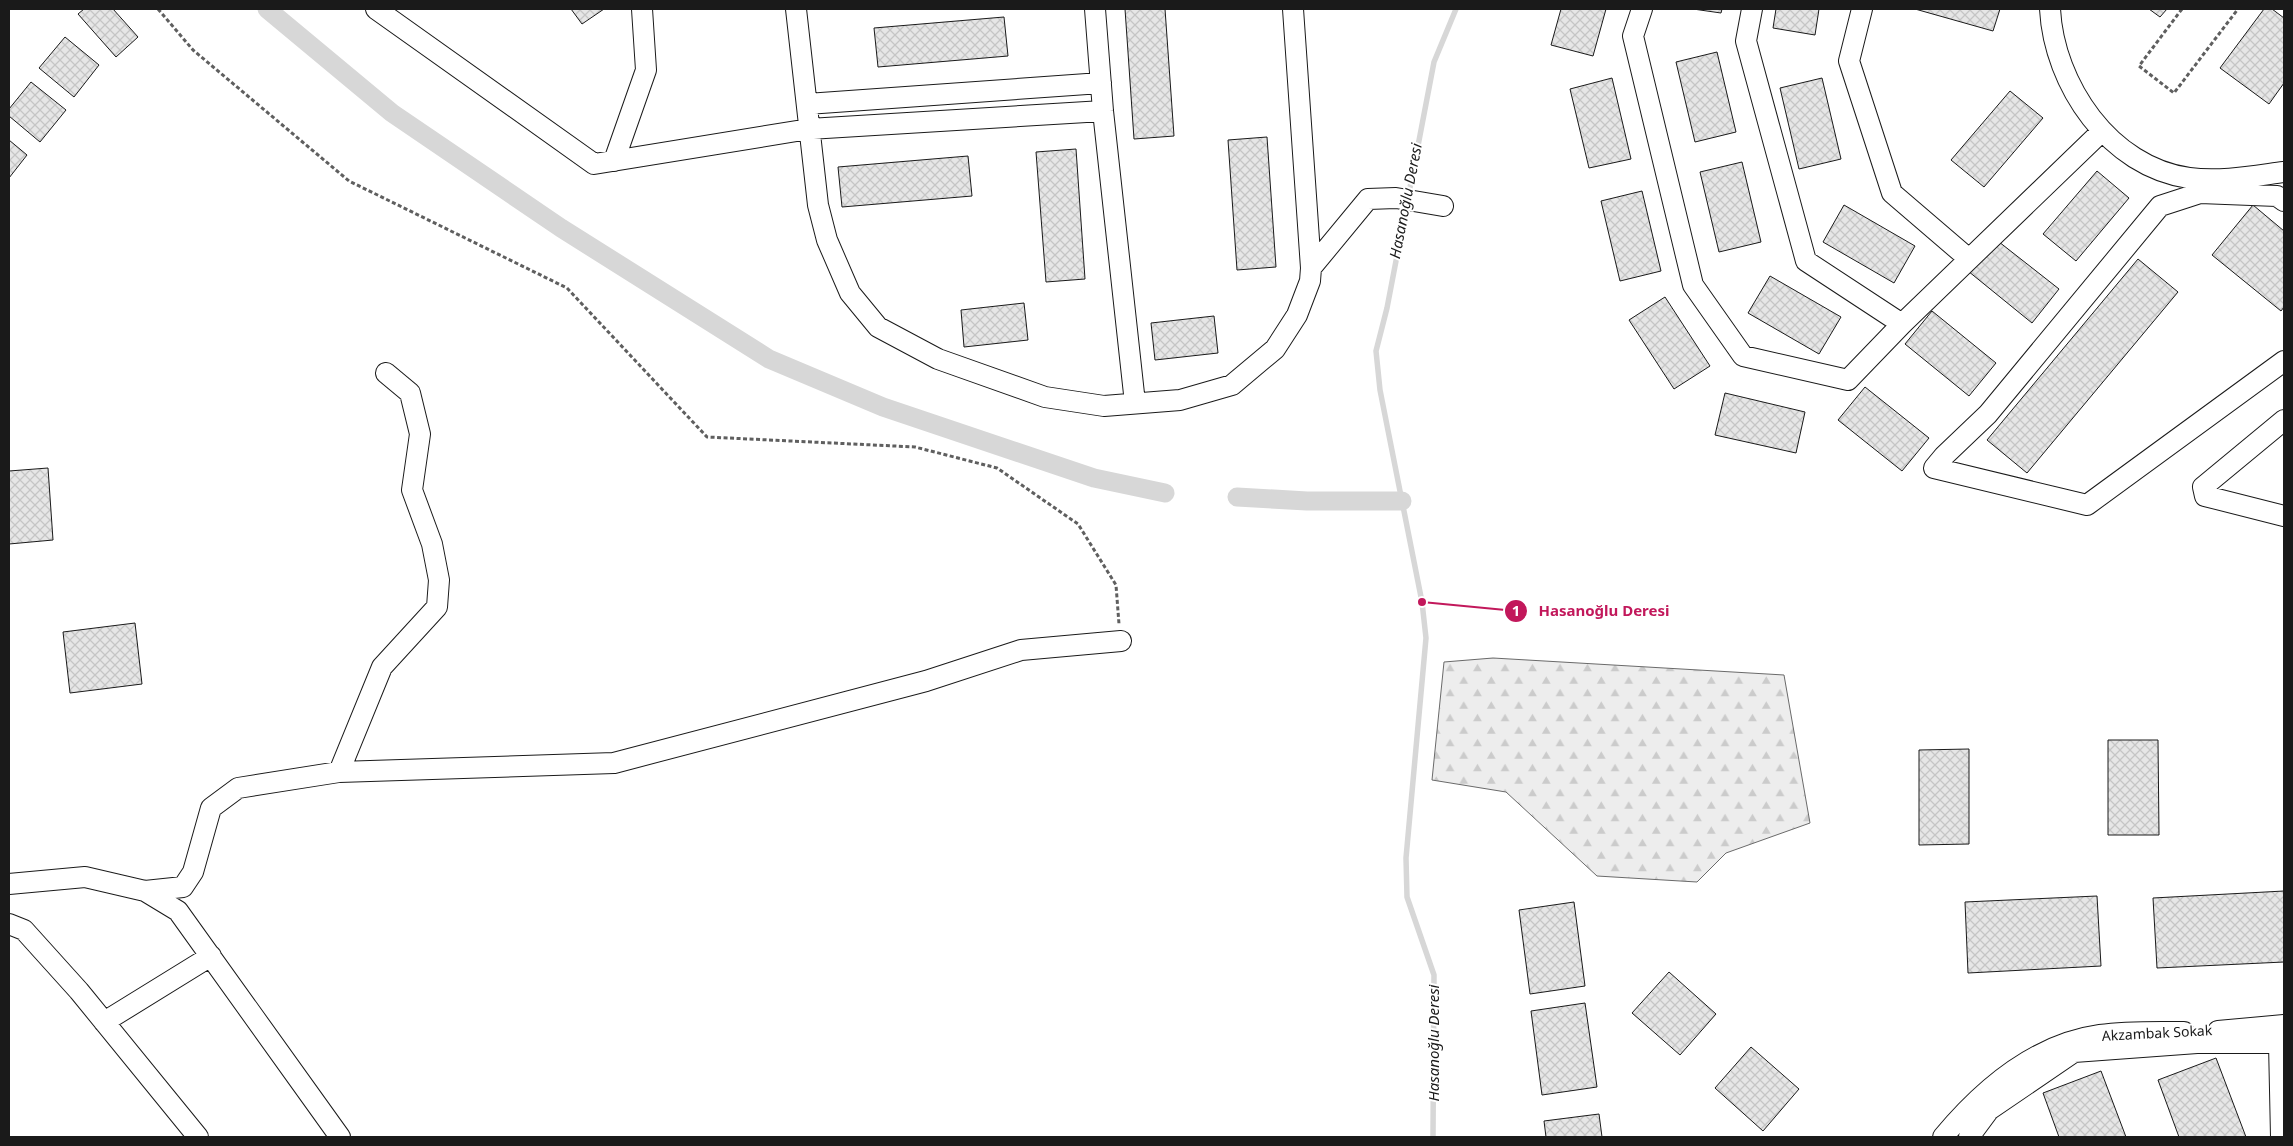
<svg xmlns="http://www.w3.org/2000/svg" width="2293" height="1146" font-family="'Noto Sans',sans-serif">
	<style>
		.forest { fill: url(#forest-firs); stroke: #6a6a6a }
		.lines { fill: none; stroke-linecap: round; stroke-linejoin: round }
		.stream { stroke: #d7d7d7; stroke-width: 5.5 }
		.canal { stroke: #d7d7d7; stroke-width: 19 }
		.building { fill: url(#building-cross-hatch); stroke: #1a1a1a }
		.minor-casing { stroke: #1a1a1a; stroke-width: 22 }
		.path { stroke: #5f5f5f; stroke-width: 3; stroke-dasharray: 4 2.5; stroke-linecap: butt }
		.minor { stroke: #fff; stroke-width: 20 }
		.labels { text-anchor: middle; stroke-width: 4; stroke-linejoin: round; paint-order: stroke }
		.street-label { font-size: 14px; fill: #1a1a1a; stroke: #fff }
		.water-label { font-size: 15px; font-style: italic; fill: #1a1a1a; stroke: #fff }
		.leader { fill: none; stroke: #c2185b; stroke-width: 2 }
		.callout-dot { fill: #c2185b; stroke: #fff; stroke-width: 2 }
		.mark-label { font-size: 15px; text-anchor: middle; font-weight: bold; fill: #fff }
		.callout-label { font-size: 15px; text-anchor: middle; font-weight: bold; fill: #c2185b; stroke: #fff; stroke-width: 4; stroke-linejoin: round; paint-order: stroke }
	</style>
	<defs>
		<pattern id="forest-firs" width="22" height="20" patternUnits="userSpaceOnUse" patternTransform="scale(1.25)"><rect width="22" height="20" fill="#ededed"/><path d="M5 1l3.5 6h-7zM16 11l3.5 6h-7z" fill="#cbcbcb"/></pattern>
		<pattern id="building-cross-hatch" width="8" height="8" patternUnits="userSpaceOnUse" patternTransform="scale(1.25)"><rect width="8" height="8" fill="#e6e6e6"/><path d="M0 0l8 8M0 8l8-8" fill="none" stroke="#c5c5c5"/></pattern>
	</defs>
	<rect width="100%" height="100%" fill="#fff"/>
	<path class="forest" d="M1493,658L1784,675L1810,823L1726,853L1697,882L1597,876L1506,792L1432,780L1444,662Z"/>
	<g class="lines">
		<path class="stream" d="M1433,1137L1434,975L1407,897L1406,858L1426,638L1422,602L1380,390L1376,351L1387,308L1434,62L1456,9"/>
		<path class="canal" d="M267,9L392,113L561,228L769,359L883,407L1094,478L1165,493
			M1237,497L1307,501H1402"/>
	</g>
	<path class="building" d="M84,9H113L138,37L116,57L78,14Z
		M571,9H604L582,24Z
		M1125,9H1165L1174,136L1134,139Z
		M1561,9H1606L1593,56L1551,45Z
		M1693,9H1722L1721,13Z
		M1776,9H1819L1815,35L1773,28Z
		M1915,9H2000L1993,31Z
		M2149,9H2167L2160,17Z
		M2264,9H2272L2284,18V83L2269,104L2220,68Z
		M1004,17L1008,56L878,67L874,28Z
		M65,37L99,65L74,97L39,68Z
		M1717,52L1736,132L1695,142L1676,62Z
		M1612,78L1631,159L1589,168L1570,89Z
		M1822,78L1841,159L1799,169L1780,88Z
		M31,82L66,110L40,142L9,116V109Z
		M2010,91L2043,118L1984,187L1951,160Z
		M1267,137L1276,267L1237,270L1228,140Z
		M9,140L27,155L9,178Z
		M1076,149L1085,279L1046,282L1036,152Z
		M968,156L972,196L842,207L838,167Z
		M1742,162L1761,242L1719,252L1700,172Z
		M2097,171L2129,198L2076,261L2043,234Z
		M1642,191L1661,271L1620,281L1601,201Z
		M1844,205L1915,246L1894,283L1823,242Z
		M2253,205L2284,231V307L2281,311L2212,255Z
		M1994,238L2059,289L2032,323L1968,271Z
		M2138,259L2178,292L2027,473L1987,440Z
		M1770,276L1841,317L1819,354L1748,313Z
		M1665,297L1710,366L1674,389L1629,320Z
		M1024,303L1028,340L964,347L961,310Z
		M1932,311L1996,363L1969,396L1905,344Z
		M1214,316L1218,353L1155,360L1151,323Z
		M1865,387L1929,438L1902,471L1838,420Z
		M1725,393L1805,412L1796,453L1715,435Z
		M48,468L53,540L9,544V471Z
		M135,623L142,684L70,693L63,632Z
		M2108,740H2158L2159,835H2108Z
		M1969,749V844L1919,845V750Z
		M2284,891V962L2157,968L2153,898Z
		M2097,896L2101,966L1968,973L1965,902Z
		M1574,902L1585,986L1530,994L1519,910Z
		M1669,972L1716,1014L1680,1055L1632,1013Z
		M1585,1003L1597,1087L1542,1095L1531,1011Z
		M1751,1047L1799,1089L1763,1131L1715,1088Z
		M2216,1058L2246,1137H2179L2158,1080Z
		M2101,1071L2126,1137H2059L2043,1093Z
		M1599,1114L1602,1137H1546L1544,1121Z"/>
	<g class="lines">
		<g class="minor-casing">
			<path id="minor" d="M376,9L594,164L809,129L1103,111
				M796,9L818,205L827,240L850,293L878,327L938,359L1045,397L1104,406L1180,400L1232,385L1275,349L1297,315L1310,281L1311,268L1293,9
				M1095,9L1103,111L1135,403
				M1642,9L1633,36L1693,285L1743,356L1848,380L1902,324L2101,132
				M1752,9L1746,41L1806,261L1902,324
				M1862,9L1849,61L1892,193L1969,259
				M2050,9C2054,85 2110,167 2189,178C2221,182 2253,176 2284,172
				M807,104L1101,83
				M614,161L646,70L642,9
				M2284,201L2277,196L2200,193L2160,206L1988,414L1944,456L1934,468L2087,505L2284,361
				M1311,268L1368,199L1396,198L1443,206
				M2284,420L2203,487L2205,496L2284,516
				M339,772L382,667L437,607L439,580L432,544L412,490L420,434L410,393L386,373
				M9,884L85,877L145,891L178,911L340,1137
				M145,891L183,887L193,872L211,808L238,788L339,772L614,763L926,681L1021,650L1121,641
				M9,924L24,930L79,991L198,1137
				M104,1022L211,956
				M2218,1031L2284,1025
				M1943,1137C1983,1089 2035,1044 2100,1035C2127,1031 2156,1032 2184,1032
				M1969,1137L1989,1110L2074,1052L2197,1043H2279L2281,1137"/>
		</g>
		<path class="path" d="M158,9L193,50L349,181L567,288L707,437L915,447L997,468L1078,524L1116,585L1119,624
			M2182,9L2139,66L2174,93L2238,9"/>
		<use href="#minor" class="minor"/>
	</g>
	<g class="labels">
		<g class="street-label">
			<text transform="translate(2157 1033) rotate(-3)" y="5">Akzambak Sokak</text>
		</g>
		<g class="water-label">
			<text transform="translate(1406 201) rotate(-79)" y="5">Hasanoğlu Deresi</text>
			<text transform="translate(1434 1043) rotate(-90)" y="5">Hasanoğlu Deresi</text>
		</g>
	</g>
	<path class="leader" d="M1422 602L1516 611"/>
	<g class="callout-dot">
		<circle cx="1422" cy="602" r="5"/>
		<circle cx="1516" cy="611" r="12"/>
	</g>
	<g class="mark-label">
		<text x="1516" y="616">1</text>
	</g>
	<g class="callout-label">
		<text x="1604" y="616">Hasanoğlu Deresi</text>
	</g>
	<rect width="2293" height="1146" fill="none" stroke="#1a1a1a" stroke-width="20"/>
</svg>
